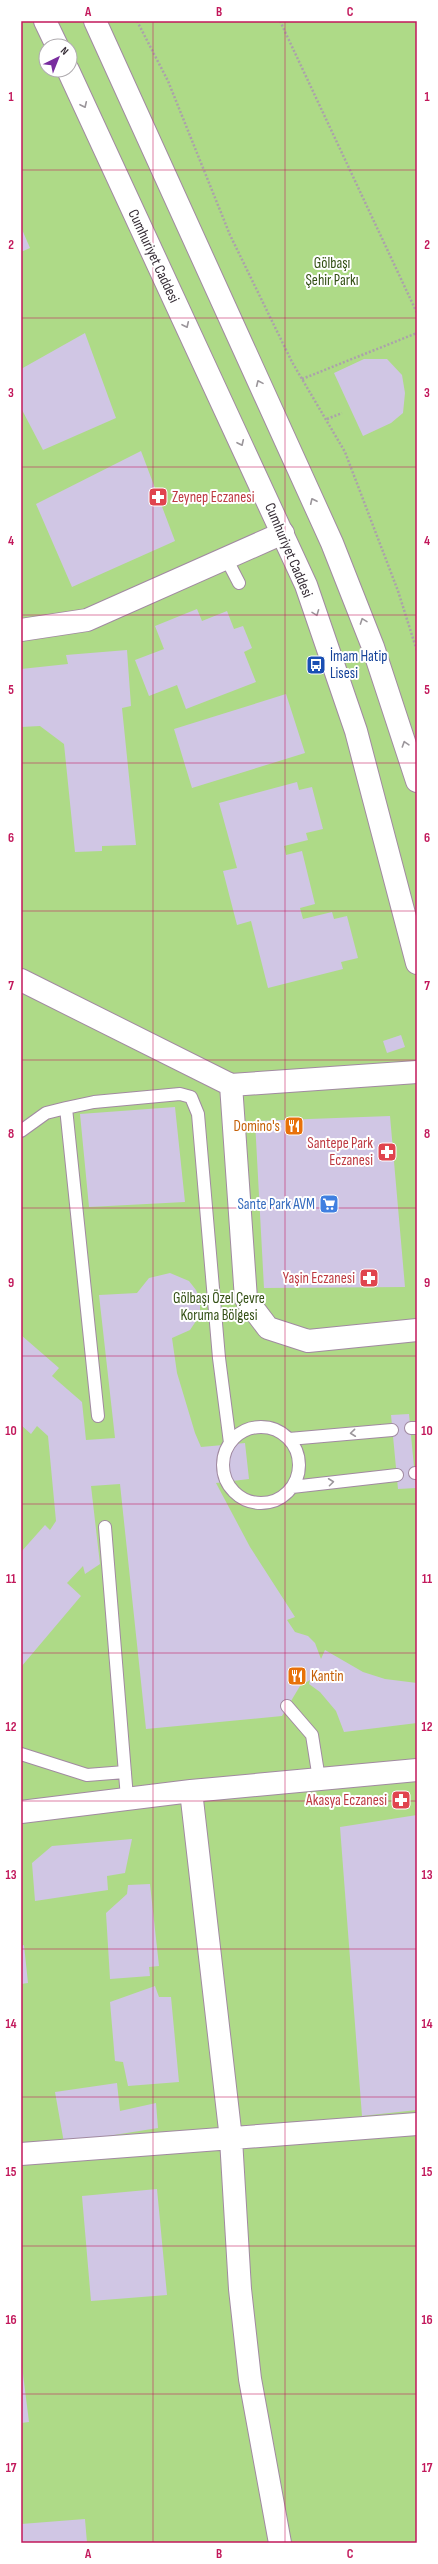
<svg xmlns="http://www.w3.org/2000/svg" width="438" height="2564" font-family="'Sofia Sans Condensed',sans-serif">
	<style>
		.green { fill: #aeda87; fill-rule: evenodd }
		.building { fill: #d0c6e4 }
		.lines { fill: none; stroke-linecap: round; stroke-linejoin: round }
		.service-casing { stroke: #a18aa1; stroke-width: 14 }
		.minor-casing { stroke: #a18aa1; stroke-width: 24 }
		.secondary-casing { stroke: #a18aa1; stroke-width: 24 }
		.path { stroke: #aba1ab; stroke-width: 2.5; stroke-dasharray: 2 2; stroke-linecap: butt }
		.service { stroke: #fff; stroke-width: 12 }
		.minor { stroke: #fff; stroke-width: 22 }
		.secondary { stroke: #fff; stroke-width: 22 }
		.oneway { stroke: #9b969b }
		.grid { fill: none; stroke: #c2185b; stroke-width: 1; stroke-opacity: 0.55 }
		.labels { text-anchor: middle; stroke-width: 4; stroke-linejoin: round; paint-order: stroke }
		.street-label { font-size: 15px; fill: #372e37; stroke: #fff }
		.park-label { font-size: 15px; fill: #345015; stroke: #fff }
		.health-label { font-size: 15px; fill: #be3a42; stroke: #fff; text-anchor: end }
		.transit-label { font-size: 15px; fill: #164399; stroke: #fff; text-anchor: start }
		.food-label { font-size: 15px; fill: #c56008; stroke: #fff; text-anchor: end }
		.shop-label { font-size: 15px; fill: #366cbe; stroke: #fff; text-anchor: end }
		.neatline { fill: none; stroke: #c2185b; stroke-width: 1.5 }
		.grid-label { font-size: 13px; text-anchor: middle; font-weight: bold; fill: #c2185b }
	</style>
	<rect width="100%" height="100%" fill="#fef4fe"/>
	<path class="green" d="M21,21H417V2543H21ZM46,46H70V70H46Z"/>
	<path class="building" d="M21,227L30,248L21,252Z
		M85,333L116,418L43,450L21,408V369Z
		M364,359H387L402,375L405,393L403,413L391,423L363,436L334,373Z
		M141,451L175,541L72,587L36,504Z
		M197,609L202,621L227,611L234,629L243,626L252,648L244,652L256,682L186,709L177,685L149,696L135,660L164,649L155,626Z
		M127,650L131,706L122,708L136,845L102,846V851L75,852L64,744L40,726L21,727V669L68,664L66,655Z
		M286,694L305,753L192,788L174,729Z
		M297,782L299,790L312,787L323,829L306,833L308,840L284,846L286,855L302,851L315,904L300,908L303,919L332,912L334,919L347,916L358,958L341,962L343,969L268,988L251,921L237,925L223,871L237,868L219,803Z
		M401,1035L405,1047L387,1053L383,1041Z
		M175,1107L185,1202L89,1207L80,1114Z
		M390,1116L405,1287L264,1288L255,1121Z
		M170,1273L189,1281L196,1290L200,1300V1311L196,1321L190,1330L172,1338L177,1373L195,1433L201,1447L245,1443L249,1479L216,1483L250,1547L295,1617L287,1620L295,1632L308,1636L315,1643L321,1659L325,1650L363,1672L385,1679L417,1683V1723L344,1732L336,1711L320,1692L309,1684L310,1680L300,1686L282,1716L146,1729L120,1484L91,1486L100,1564L85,1574L83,1566L67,1583L81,1596L21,1667V1552L45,1525L50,1530L56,1521L48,1436L37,1426L31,1434L21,1425V1335L59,1368L52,1376L82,1402L86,1440L115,1438L99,1295L137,1293L149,1278Z
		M409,1414L416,1488L398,1489L391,1415Z
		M417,1815V2110L362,2116L340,1827Z
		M132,1839L125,1873L107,1876L108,1890L35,1901L32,1863L52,1846Z
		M150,1884L159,1966L149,1967L150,1976L110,1979L106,1913L127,1894L128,1885Z
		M24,1945L28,1983L21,1984V1946Z
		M155,1986L159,1997H171L179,2082L128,2086L123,2062L115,2061L110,2002Z
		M117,2083L120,2111L156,2103L158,2128L64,2143L55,2092Z
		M157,2189L167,2295L91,2301L82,2196Z
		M21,2358L29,2422L21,2423Z
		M85,2519L87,2543H21V2524Z"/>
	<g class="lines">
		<g class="service-casing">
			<path id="service" d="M226,558L239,583
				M21,1131L46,1113L66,1108
				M98,1416L66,1108L94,1102L180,1094L191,1097L198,1114L219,1358L230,1443
				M223 1465a38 38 0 1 1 76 0a38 38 0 1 1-76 0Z
				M411,1428H417
				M289,1439L392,1430
				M415,1473H417
				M292,1487L397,1475
				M105,1527L127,1798
				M287,1706L312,1735L319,1779
				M21,1754L87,1775L125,1772"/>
		</g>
		<g class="minor-casing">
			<path id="minor" d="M21,630L87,620L283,533
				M21,980L231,1085
				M417,1072L231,1085L246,1299L268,1328L308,1341L417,1330
				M191,1791L231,2139L240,2289L250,2379L280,2543
				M21,1812L191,1791L417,1770
				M21,2154L417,2124"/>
		</g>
		<g class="secondary-casing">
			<path id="secondary" d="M45,21L57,46
				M95,21L332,543L373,647L417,781
				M68,70L306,585L356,731L417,963"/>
		</g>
		<path class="path" d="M137,21L168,81L230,235L292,362L345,452L398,591L417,651
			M280,21L417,313
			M302,379L417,333
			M327,419L342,413"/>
		<use href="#service" class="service"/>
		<use href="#minor" class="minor"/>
		<use href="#secondary" class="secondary"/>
	</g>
	<defs><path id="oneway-chevron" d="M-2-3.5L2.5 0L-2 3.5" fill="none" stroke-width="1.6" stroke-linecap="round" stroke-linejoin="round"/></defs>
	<g class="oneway">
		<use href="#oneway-chevron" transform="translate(84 105) rotate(65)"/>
		<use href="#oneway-chevron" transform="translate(186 325) rotate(65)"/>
		<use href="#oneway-chevron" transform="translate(259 383) rotate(-114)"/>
		<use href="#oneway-chevron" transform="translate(241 443) rotate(65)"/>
		<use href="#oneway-chevron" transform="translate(313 501) rotate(-115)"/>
		<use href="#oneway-chevron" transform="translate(316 613) rotate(69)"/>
		<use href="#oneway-chevron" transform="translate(363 621) rotate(-110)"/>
		<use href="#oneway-chevron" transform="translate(405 744) rotate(-108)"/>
		<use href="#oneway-chevron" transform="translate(353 1433) rotate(174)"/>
		<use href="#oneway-chevron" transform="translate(331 1482) rotate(-7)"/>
	</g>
	<path class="grid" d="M153,21V2543M285,21V2543M21,170H417M21,318H417M21,467H417M21,615H417M21,763H417M21,911H417M21,1060H417M21,1208H417M21,1356H417M21,1504H417M21,1653H417M21,1801H417M21,1949H417M21,2097H417M21,2246H417M21,2394H417"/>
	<defs>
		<g id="pharmacy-square" transform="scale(1)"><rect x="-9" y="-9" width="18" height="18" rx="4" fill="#e0444e" stroke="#fff"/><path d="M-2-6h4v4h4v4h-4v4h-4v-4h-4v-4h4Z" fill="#fff"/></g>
		<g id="bus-square" transform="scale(1)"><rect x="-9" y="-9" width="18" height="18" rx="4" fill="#1a4fb4" stroke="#fff"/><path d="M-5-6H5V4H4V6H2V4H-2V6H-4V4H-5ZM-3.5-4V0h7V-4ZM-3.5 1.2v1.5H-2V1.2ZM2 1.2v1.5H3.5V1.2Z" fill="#fff"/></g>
		<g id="restaurant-square" transform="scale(1)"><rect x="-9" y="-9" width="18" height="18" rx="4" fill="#e8710a" stroke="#fff"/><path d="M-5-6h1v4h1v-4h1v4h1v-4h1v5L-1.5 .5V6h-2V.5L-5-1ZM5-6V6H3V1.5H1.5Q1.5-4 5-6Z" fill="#fff"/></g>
		<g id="supermarket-square" transform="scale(1)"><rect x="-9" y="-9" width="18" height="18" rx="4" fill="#3f7fe0" stroke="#fff"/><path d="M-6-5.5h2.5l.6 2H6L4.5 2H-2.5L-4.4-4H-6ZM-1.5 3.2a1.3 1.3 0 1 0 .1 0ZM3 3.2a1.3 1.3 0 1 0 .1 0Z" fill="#fff"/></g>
	</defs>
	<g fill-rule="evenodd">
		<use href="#pharmacy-square" x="158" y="497"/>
		<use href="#bus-square" x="316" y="665"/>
		<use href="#restaurant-square" x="294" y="1126"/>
		<use href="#pharmacy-square" x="387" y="1152"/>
		<use href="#supermarket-square" x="329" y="1204"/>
		<use href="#pharmacy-square" x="369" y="1278"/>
		<use href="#restaurant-square" x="297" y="1676"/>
		<use href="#pharmacy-square" x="401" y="1800"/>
	</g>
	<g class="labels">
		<g class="street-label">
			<text transform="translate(154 256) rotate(65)" y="5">Cumhuriyet Caddesi</text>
			<text transform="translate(289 550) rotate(67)" y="5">Cumhuriyet Caddesi</text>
		</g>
		<g class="park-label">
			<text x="332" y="268">Gölbaşı<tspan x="332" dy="17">Şehir Parkı</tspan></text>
			<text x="219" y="1303">Gölbaşı Özel Çevre<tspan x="219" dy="17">Koruma Bölgesi</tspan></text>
		</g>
		<g class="health-label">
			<text x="172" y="502" text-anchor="start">Zeynep Eczanesi</text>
			<text x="373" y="1148">Santepe Park<tspan x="373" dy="17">Eczanesi</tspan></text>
			<text x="355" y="1283">Yaşin Eczanesi</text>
			<text x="387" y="1805">Akasya Eczanesi</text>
		</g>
		<g class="transit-label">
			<text x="330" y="661">İmam Hatip<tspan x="330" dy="17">Lisesi</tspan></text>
		</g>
		<g class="food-label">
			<text x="280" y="1131">Domino's</text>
			<text x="311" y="1681" text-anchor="start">Kantin</text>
		</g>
		<g class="shop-label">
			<text x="315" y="1209">Sante Park AVM</text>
		</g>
	</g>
	<rect width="438" height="2564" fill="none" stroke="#ffffff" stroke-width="44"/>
	<g transform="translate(58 58) rotate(43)"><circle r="19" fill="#ffffff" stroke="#afabaf"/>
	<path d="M0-3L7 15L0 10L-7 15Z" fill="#792d9f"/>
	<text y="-6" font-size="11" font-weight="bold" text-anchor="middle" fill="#372e37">N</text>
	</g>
	<rect x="22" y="22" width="394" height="2520" class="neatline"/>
	<g class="grid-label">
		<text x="88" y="16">A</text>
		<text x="219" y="16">B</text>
		<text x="350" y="16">C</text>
		<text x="11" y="101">1</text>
		<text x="427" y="101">1</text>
		<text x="11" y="249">2</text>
		<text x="427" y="249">2</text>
		<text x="11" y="397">3</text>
		<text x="427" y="397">3</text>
		<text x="11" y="545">4</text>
		<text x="427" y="545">4</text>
		<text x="11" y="694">5</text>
		<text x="427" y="694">5</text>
		<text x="11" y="842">6</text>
		<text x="427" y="842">6</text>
		<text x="11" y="990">7</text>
		<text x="427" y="990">7</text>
		<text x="11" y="1138">8</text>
		<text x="427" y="1138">8</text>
		<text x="11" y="1287">9</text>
		<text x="427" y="1287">9</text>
		<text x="11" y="1435">10</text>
		<text x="427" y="1435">10</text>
		<text x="11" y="1583">11</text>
		<text x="427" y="1583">11</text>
		<text x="11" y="1731">12</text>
		<text x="427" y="1731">12</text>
		<text x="11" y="1879">13</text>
		<text x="427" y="1879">13</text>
		<text x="11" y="2028">14</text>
		<text x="427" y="2028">14</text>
		<text x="11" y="2176">15</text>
		<text x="427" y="2176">15</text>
		<text x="11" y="2324">16</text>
		<text x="427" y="2324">16</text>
		<text x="11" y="2472">17</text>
		<text x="427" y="2472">17</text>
		<text x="88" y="2558">A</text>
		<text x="219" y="2558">B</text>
		<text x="350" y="2558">C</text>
	</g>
</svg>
